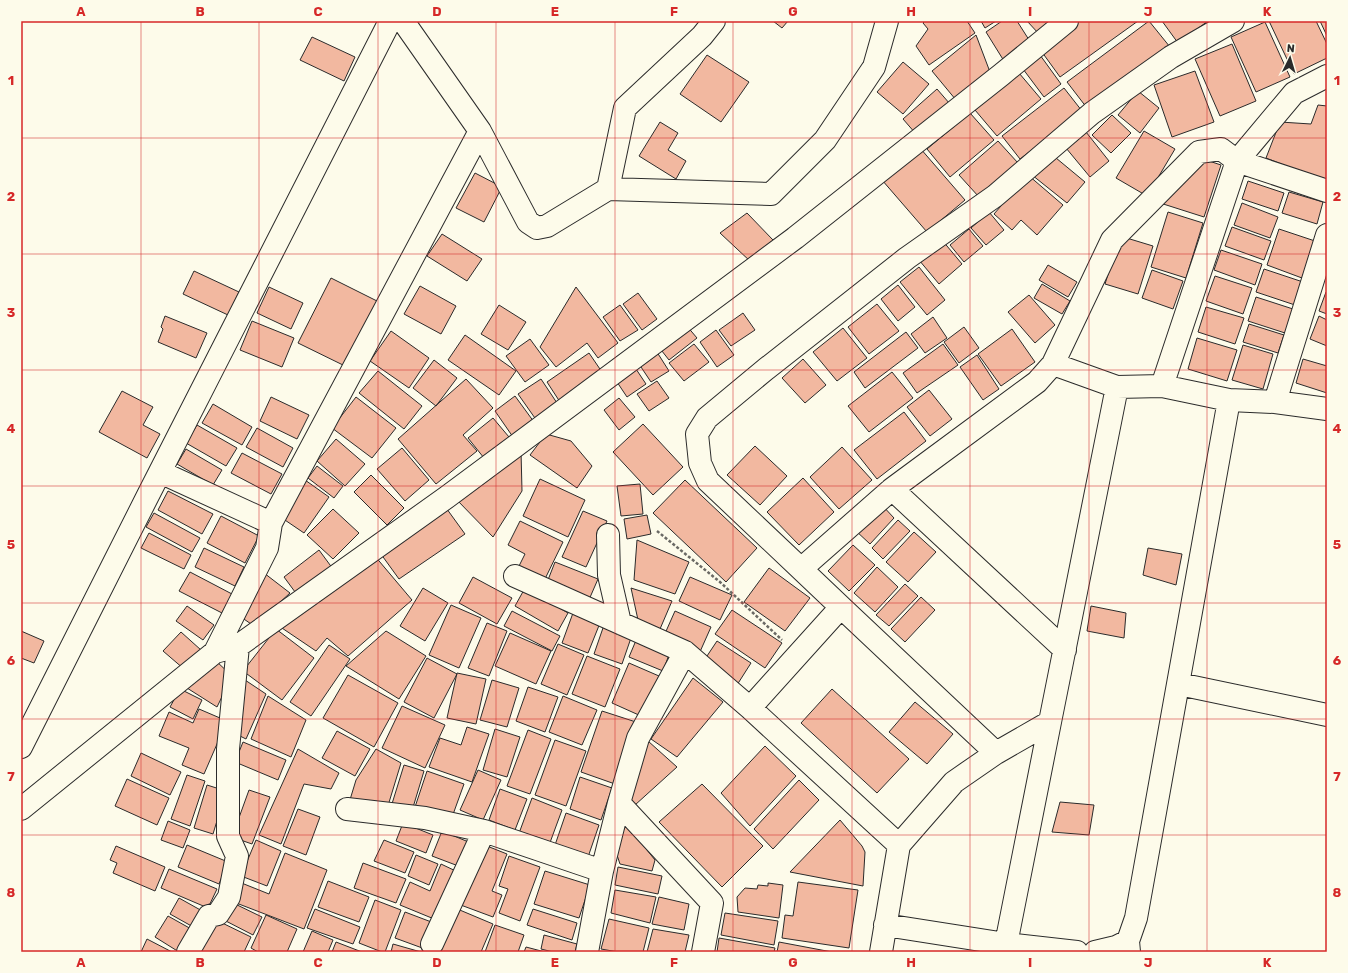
<svg xmlns="http://www.w3.org/2000/svg" width="1348" height="973" font-family="Rubik,sans-serif">
	<style>
		.building { fill: #f2b8a0; stroke: #2b2b2b }
		.lines { fill: none; stroke-linecap: round; stroke-linejoin: round }
		.minor-casing { stroke: #2b2b2b; stroke-width: 24 }
		.path { stroke: #6a6964; stroke-width: 2.5; stroke-dasharray: 3 2; stroke-linecap: butt }
		.minor { stroke: #fdfbea; stroke-width: 22 }
		.grid { fill: none; stroke: #d62828; stroke-width: 1; stroke-opacity: 0.55 }
		.neatline { fill: none; stroke: #d62828; stroke-width: 1.5 }
		.grid-label { font-size: 13px; text-anchor: middle; font-weight: bold; fill: #d62828 }
	</style>
	<rect width="100%" height="100%" fill="#fdfbea"/>
	<path class="building" d="M773,21H788L782,28Z
		M925,21H967L975,33L929,65L916,46L928,29L923,23Z
		M981,21H996L985,28Z
		M1002,21H1017L1031,43L1004,61L986,32Z
		M1027,21H1054L1039,34Z
		M1076,21H1138L1060,77L1039,48Z
		M1149,21L1170,47L1087,108L1067,82Z
		M1162,21H1208L1178,43Z
		M1269,21H1316L1327,44V58L1294,74Z
		M1320,21H1327V36Z
		M1265,22L1290,77L1256,92L1231,37Z
		M976,35L990,72L956,100L932,71Z
		M312,37L355,57L344,81L300,60Z
		M1232,44L1256,101L1220,116L1195,59Z
		M707,55L749,82L721,122L680,94Z
		M1040,55L1061,84L1044,97L1023,69Z
		M903,62L929,84L903,114L877,92Z
		M1195,71L1214,122L1172,137L1154,85Z
		M1019,73L1041,99L997,136L975,110Z
		M1064,88L1082,111L1020,159L1002,136Z
		M937,89L950,104L916,134L903,119Z
		M1138,91L1159,108L1140,133L1118,115Z
		M1318,105L1327,106V182L1266,158L1280,122L1311,124Z
		M970,113L994,140L950,177L927,149Z
		M1112,115L1131,133L1111,153L1092,135Z
		M660,122L678,133L668,150L686,161L676,179L639,156Z
		M1144,131L1175,149L1147,196L1116,178Z
		M1086,132L1109,161L1090,177L1066,148Z
		M998,141L1018,163L979,197L959,175Z
		M920,148L965,200L927,232L882,180Z
		M1050,153L1085,182L1067,203L1032,175Z
		M1203,159L1221,165L1204,217L1157,202Z
		M475,173L502,187L484,222L456,208Z
		M1028,175L1063,205L1037,235L1021,220L1012,230L994,214Z
		M1248,181L1284,193L1278,211L1242,199Z
		M1289,192L1323,202L1317,224L1282,213Z
		M1242,203L1278,217L1270,238L1234,225Z
		M989,212L1004,230L986,245L971,228Z
		M1168,212L1203,223L1186,278L1151,267Z
		M747,213L773,240L751,262L720,233Z
		M1232,227L1271,241L1264,260L1225,246Z
		M969,229L983,246L964,262L950,245Z
		M1279,229L1315,241L1302,278L1267,265Z
		M442,234L482,259L467,281L427,256Z
		M1120,236L1153,246L1138,294L1105,284Z
		M942,240L962,264L939,284L919,260Z
		M1221,250L1262,264L1255,285L1214,270Z
		M1048,265L1077,282L1068,297L1039,280Z
		M919,267L945,300L927,315L900,282Z
		M1264,269L1303,282L1295,305L1256,292Z
		M1152,270L1183,281L1173,309L1142,298Z
		M194,271L239,292L228,315L183,294Z
		M1215,276L1252,288L1243,314L1206,301Z
		M331,278L377,301L345,366L298,343Z
		M1042,284L1070,301L1062,314L1034,298Z
		M898,285L915,307L898,321L881,299Z
		M420,286L456,306L441,334L404,314Z
		M269,287L303,303L291,329L257,313Z
		M576,287L618,343L598,358L587,343L556,367L540,347Z
		M1326,292H1327V314L1319,311Z
		M638,293L657,319L642,330L623,304Z
		M1029,295L1055,325L1035,343L1008,312Z
		M1256,297L1293,309L1285,333L1248,321Z
		M877,304L899,331L869,354L848,327Z
		M499,305L526,322L508,350L481,334Z
		M620,305L638,330L620,341L603,317Z
		M1206,307L1244,318L1235,344L1198,332Z
		M743,313L755,330L731,346L719,330Z
		M165,316L207,333L196,358L158,342L163,329L161,327Z
		M1319,316L1327,320V346L1310,339Z
		M933,317L947,338L925,353L911,334Z
		M252,321L294,338L282,367L240,350Z
		M1249,324L1284,335L1278,353L1243,342Z
		M686,325L697,338L669,360L658,346Z
		M964,327L979,348L959,363L944,342Z
		M843,328L867,358L837,381L813,352Z
		M1012,329L1035,362L1001,386L978,354Z
		M716,330L734,355L717,367L700,342Z
		M391,331L429,358L409,388L370,361Z
		M906,332L918,348L865,388L854,372Z
		M465,335L516,371L499,395L448,360Z
		M1197,338L1237,350L1227,381L1188,369Z
		M530,339L549,365L525,382L506,356Z
		M694,344L709,362L684,381L669,363Z
		M943,344L958,365L917,393L903,373Z
		M1243,345L1273,354L1263,389L1232,380Z
		M655,349L669,371L651,382L637,361Z
		M589,353L602,372L560,402L547,382Z
		M977,355L999,389L983,400L960,367Z
		M803,359L826,385L805,403L782,378Z
		M1303,359L1327,366V393L1296,383Z
		M434,360L457,378L436,406L413,388Z
		M634,366L646,384L627,397L615,379Z
		M378,371L422,406L404,429L359,393Z
		M892,372L913,398L869,432L848,406Z
		M466,379L493,408L463,435L477,451L436,484L398,439Z
		M541,379L559,406L537,421L518,394Z
		M657,381L669,398L649,411L637,394Z
		M929,390L952,419L930,436L907,407Z
		M122,391L153,407L143,425L160,434L147,458L99,432Z
		M515,396L534,422L513,437L495,411Z
		M271,397L309,415L297,439L260,421Z
		M356,397L396,428L372,458L332,428Z
		M619,398L635,417L619,430L604,410Z
		M213,404L252,427L242,445L202,423Z
		M904,412L926,441L877,479L854,450Z
		M493,418L509,437L484,458L468,438Z
		M643,424L683,467L653,495L613,452Z
		M197,425L237,448L226,466L186,443Z
		M257,428L293,448L283,467L246,447Z
		M546,434L571,441L592,466L577,488L530,455Z
		M336,439L365,464L345,486L317,461Z
		M755,446L787,476L760,505L727,475Z
		M842,447L872,480L839,509L810,477Z
		M402,448L429,480L405,501L377,469Z
		M186,449L222,470L213,485L177,464Z
		M521,451L522,491L493,537L456,499Z
		M242,453L282,474L271,494L231,473Z
		M317,466L343,486L334,498L308,478Z
		M371,475L404,508L387,525L354,492Z
		M803,478L834,512L799,545L767,512Z
		M540,479L585,500L568,537L523,516Z
		M305,480L329,497L304,533L279,516Z
		M685,480L757,548L726,582L653,513Z
		M640,484L643,514L621,516L617,486Z
		M168,491L213,514L202,534L158,510Z
		M881,504L894,518L870,544L855,530Z
		M444,505L465,534L399,579L378,550Z
		M333,509L359,533L333,559L307,535Z
		M583,511L607,521L586,567L562,557Z
		M154,513L200,538L192,552L146,527Z
		M647,515L651,534L627,539L624,519Z
		M221,516L259,536L245,563L207,543Z
		M898,520L910,531L883,559L872,548Z
		M520,521L563,542L543,583L517,570L525,554L508,545Z
		M914,532L936,552L908,582L886,562Z
		M149,533L191,555L184,569L141,548Z
		M637,540L689,562L675,594L634,580Z
		M853,545L875,565L849,591L828,571Z
		M204,548L244,567L235,586L195,567Z
		M1148,548L1182,554L1176,585L1143,575Z
		M319,550L333,569L298,596L284,577Z
		M374,555L412,600L348,656L327,638L316,651L276,624Z
		M555,562L598,579L588,602L546,585Z
		M877,567L898,587L875,612L854,593Z
		M769,568L810,598L785,631L744,602Z
		M190,572L232,594L222,613L179,591Z
		M264,573L290,593L254,626L238,615Z
		M473,577L512,598L497,624L459,603Z
		M690,577L732,595L720,620L679,601Z
		M905,584L918,596L889,626L876,615Z
		M423,588L448,603L425,641L400,626Z
		M525,588L568,613L558,631L515,606Z
		M631,588L672,601L660,629L638,620Z
		M921,597L935,610L905,642L891,629Z
		M451,605L481,618L459,668L429,655Z
		M187,606L214,625L203,640L176,621Z
		M1091,606L1126,613L1124,638L1087,631Z
		M732,610L782,643L765,668L715,634Z
		M512,611L560,636L552,651L504,626Z
		M675,611L711,627L699,654L663,638Z
		M573,613L600,623L588,653L562,643Z
		M487,623L507,631L489,676L468,668Z
		M604,625L632,635L622,664L594,654Z
		M276,629L314,658L282,700L243,671Z
		M21,631L44,641L34,663L21,658Z
		M386,631L426,656L399,699L346,666Z
		M181,632L201,650L184,669L163,651Z
		M510,633L551,651L536,684L495,666Z
		M637,638L670,652L663,671L629,657Z
		M717,641L751,663L737,685L703,662Z
		M558,644L584,655L567,695L541,684Z
		M329,645L350,659L311,716L290,702Z
		M587,656L620,669L605,707L572,694Z
		M427,658L457,674L434,718L404,702Z
		M215,660L232,676L217,707L187,688Z
		M629,663L659,676L641,716L612,703Z
		M457,673L486,679L476,724L447,718Z
		M348,675L398,703L374,747L323,718Z
		M242,678L266,694L246,739L234,733Z
		M693,678L723,702L677,757L651,739Z
		M492,680L519,688L507,727L480,720Z
		M528,687L558,697L545,732L516,721Z
		M180,689L202,700L193,719L170,707Z
		M832,689L909,759L877,793L801,723Z
		M268,696L306,720L291,757L251,739Z
		M563,696L597,710L582,745L549,732Z
		M915,702L953,734L927,764L889,732Z
		M402,706L445,725L425,768L382,748Z
		M199,709L227,721L204,774L182,765L189,748L159,736L169,712L193,723Z
		M602,711L636,722L615,784L581,772Z
		M467,727L489,734L472,782L429,767L440,738L461,745Z
		M495,729L520,737L507,777L483,770Z
		M528,730L551,739L530,794L507,786Z
		M337,731L370,749L355,776L322,758Z
		M555,740L586,751L566,806L535,795Z
		M648,741L677,767L635,805L625,796Z
		M243,742L286,760L278,780L235,762Z
		M765,746L796,776L750,826L721,793Z
		M298,749L339,773L331,789L304,784L281,844L259,835Z
		M376,749L401,763L387,809L349,803L356,780Z
		M141,753L181,772L170,795L131,776Z
		M404,765L424,771L411,814L391,807Z
		M478,770L501,780L483,820L460,810Z
		M427,771L464,784L451,820L415,807Z
		M187,775L205,781L190,826L171,819Z
		M580,777L612,788L601,820L570,809Z
		M127,779L169,798L157,825L115,806Z
		M799,780L819,800L773,849L754,829Z
		M702,784L763,846L722,887L659,822Z
		M207,785L226,791L213,834L194,828Z
		M500,789L527,799L515,830L489,820Z
		M249,790L270,797L252,844L232,837Z
		M532,798L562,810L548,848L518,836Z
		M1060,802L1094,805L1089,835L1052,832Z
		M298,809L320,817L306,855L283,846Z
		M566,813L599,825L587,860L554,848Z
		M840,820L862,846L865,852L863,886L790,872Z
		M168,821L190,830L183,848L161,840Z
		M403,823L433,835L426,853L396,841Z
		M627,825L655,860L652,871L620,864L616,852L622,832Z
		M442,831L471,843L461,867L432,856Z
		M256,840L281,851L267,886L241,876Z
		M384,840L414,852L405,873L374,861Z
		M482,844L507,854L492,891L502,895L493,917L458,904Z
		M187,845L228,862L219,884L178,867Z
		M116,846L165,867L155,891L113,873L117,863L110,860Z
		M285,853L327,870L304,929L231,901L239,882L269,894Z
		M416,855L438,864L429,885L408,876Z
		M509,856L540,867L520,921L499,913L508,889L499,886Z
		M363,863L406,879L396,903L354,888Z
		M441,864L460,873L439,921L400,905L410,882L430,891Z
		M618,867L662,876L658,894L615,885Z
		M169,869L217,889L208,908L161,888Z
		M545,871L590,885L579,918L534,904Z
		M328,881L369,897L359,922L318,907Z
		M798,882L858,890L849,948L782,938L785,915L793,916Z
		M768,883L783,885L779,918L738,912L737,897L745,888L757,889L758,885L768,886Z
		M615,890L656,897L650,923L611,913Z
		M659,897L689,904L684,930L652,924Z
		M179,898L204,912L195,928L170,914Z
		M375,900L401,910L385,952H382L359,943Z
		M231,902L262,917L253,935L222,919Z
		M455,908L493,924L481,952H436Z
		M315,909L360,927L353,944L307,928Z
		M533,909L577,923L572,940L527,925Z
		M405,912L434,923L425,949L395,938Z
		M725,913L778,921L774,945L721,935Z
		M266,915L297,929L287,952H258L251,948Z
		M168,916L193,930L179,952L155,937Z
		M214,919L251,937L244,952H198Z
		M609,919L649,928L643,952H618L601,949Z
		M495,925L524,935L518,952H485Z
		M653,929L689,935L685,952H647Z
		M312,931L333,940L328,952H303Z
		M544,935L577,944L575,952H553L541,949Z
		M719,938L775,948L774,952H717Z
		M147,939L172,952H141Z
		M336,942L362,952H332Z
		M779,942L832,952H777Z
		M393,944L421,952H391Z
		M526,947L545,952H524Z"/>
	<g class="lines">
		<g class="minor-casing">
			<path id="minor" d="M403,21L480,131L528,222L537,228L547,226L608,189L625,108L702,36L714,21
				M608,189L771,194L825,140L874,67L887,21
				M1162,386L1229,400
				M1117,387L1053,364L1112,240L1199,152L1221,149L1237,161L1327,191
				M1275,402L1327,235
				M160,472L271,523L480,131
				M892,489L1037,382L1053,364
				M608,535L609,575L620,623
				M801,569L708,481L700,463L697,434L707,418L766,369L907,258L995,196L1092,113L1171,57L1233,21
				M515,576L685,652
				M841,607L801,569L892,489L1065,650
				M215,652L267,548L271,523
				M1179,684L1327,715
				M21,747C142,504 268,263 390,21
				M619,803L712,903L703,952
				M21,809L215,652L238,646L447,497L795,238L1001,75L1067,21
				M347,809L425,818L484,831
				M899,845L750,708L841,607L996,753
				M885,925L1006,944L1077,952
				M432,944L484,831L602,871
				M1006,944L1050,722
				M188,952L209,916L218,914L229,897L237,856L228,836V749L238,646
				M587,952L602,871L619,803L638,738L685,652L750,708
				M881,952L899,845L954,782L996,753L1050,722L1117,387L1162,386L1237,161L1294,93L1327,76
				M1095,952L1116,947L1128,941
				M1129,952L1128,941L1136,918L1229,400L1275,402L1327,409"/>
		</g>
		<path class="path" d="M657,531L720,582L782,640"/>
		<use href="#minor" class="minor"/>
	</g>
	<path class="grid" d="M141,21V952M259,21V952M378,21V952M496,21V952M615,21V952M733,21V952M852,21V952M970,21V952M1089,21V952M1207,21V952M21,138H1327M21,254H1327M21,370H1327M21,486H1327M21,603H1327M21,719H1327M21,835H1327"/>
	<rect width="1348" height="973" fill="none" stroke="#fdfbea" stroke-width="44"/>
	<g transform="translate(1290 58) rotate(5)" stroke="#fdfbea" stroke-width="3" paint-order="stroke">
	<path d="M0-3L7 15L0 10L-7 15Z" fill="#2b2b2b"/>
	<text y="-6" font-size="11" font-weight="bold" text-anchor="middle" fill="#2b2b2b">N</text>
	</g>
	<rect x="22" y="22" width="1304" height="929" class="neatline"/>
	<g class="grid-label">
		<text x="81" y="16">A</text>
		<text x="200" y="16">B</text>
		<text x="318" y="16">C</text>
		<text x="437" y="16">D</text>
		<text x="555" y="16">E</text>
		<text x="674" y="16">F</text>
		<text x="793" y="16">G</text>
		<text x="911" y="16">H</text>
		<text x="1030" y="16">I</text>
		<text x="1148" y="16">J</text>
		<text x="1267" y="16">K</text>
		<text x="11" y="85">1</text>
		<text x="1337" y="85">1</text>
		<text x="11" y="201">2</text>
		<text x="1337" y="201">2</text>
		<text x="11" y="317">3</text>
		<text x="1337" y="317">3</text>
		<text x="11" y="433">4</text>
		<text x="1337" y="433">4</text>
		<text x="11" y="549">5</text>
		<text x="1337" y="549">5</text>
		<text x="11" y="665">6</text>
		<text x="1337" y="665">6</text>
		<text x="11" y="781">7</text>
		<text x="1337" y="781">7</text>
		<text x="11" y="897">8</text>
		<text x="1337" y="897">8</text>
		<text x="81" y="967">A</text>
		<text x="200" y="967">B</text>
		<text x="318" y="967">C</text>
		<text x="437" y="967">D</text>
		<text x="555" y="967">E</text>
		<text x="674" y="967">F</text>
		<text x="793" y="967">G</text>
		<text x="911" y="967">H</text>
		<text x="1030" y="967">I</text>
		<text x="1148" y="967">J</text>
		<text x="1267" y="967">K</text>
	</g>
</svg>
